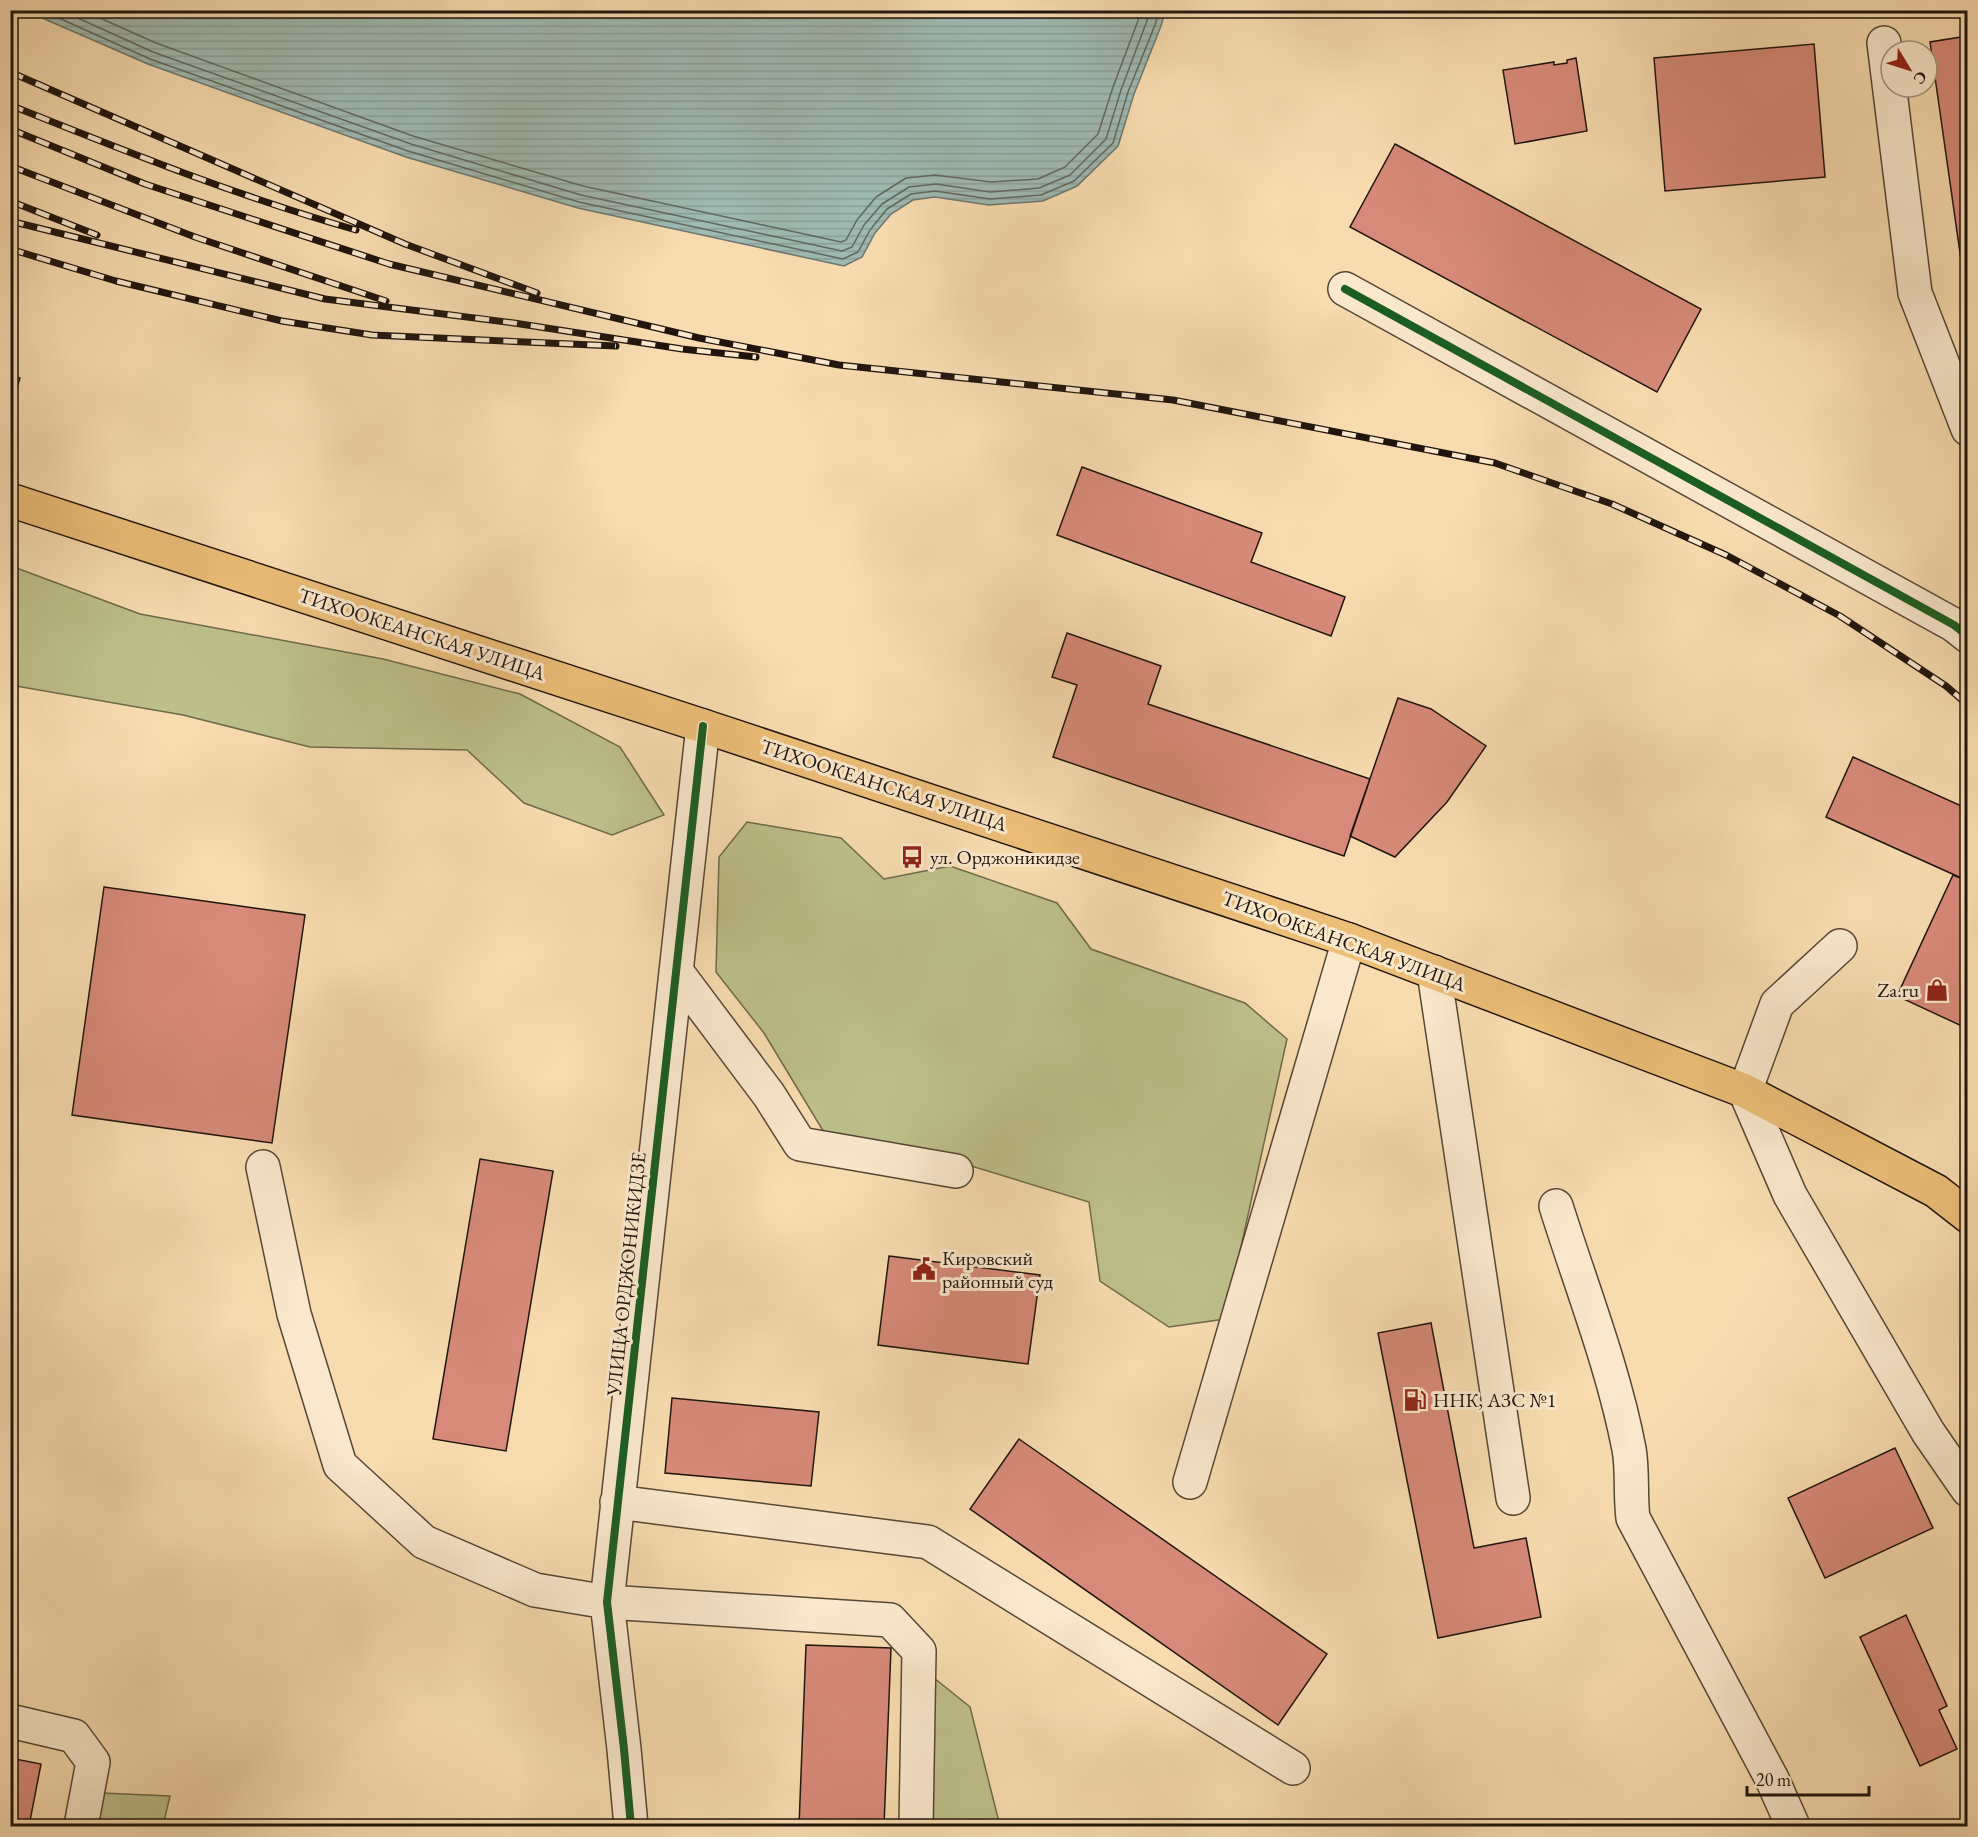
<svg xmlns="http://www.w3.org/2000/svg" width="1978" height="1837" font-family="'EB Garamond',serif">
	<style>
		.green { fill: #bdc08b; stroke: #6e6a4c; stroke-width: 1.5 }
		.water { fill: url(#water-rules); stroke: #6c7870; stroke-width: 1.5 }
		.lines { fill: none; stroke-linecap: round; stroke-linejoin: round }
		.shore { stroke: #606860; stroke-width: 1.5 }
		.building { fill: #d78a79; stroke: #20150e; stroke-width: 1.5 }
		.minor-casing { stroke: #564736; stroke-width: 36 }
		.major-casing { stroke: #20150e; stroke-width: 36 }
		.minor { stroke: #fae8cc; stroke-width: 33 }
		.major { stroke: #ecbe78; stroke-width: 33 }
		.rail-casing { stroke: #20150e; stroke-width: 7 }
		.rail { stroke: #fae8cc; stroke-width: 4.5; stroke-dasharray: 14; stroke-linecap: butt }
		.cycleway-casing { stroke: #fae8cc; stroke-width: 11 }
		.cycleway { stroke: #1b5e20; stroke-width: 8 }
		.labels { text-anchor: middle; stroke-width: 6; stroke-linejoin: round; paint-order: stroke }
		.street-label { font-size: 20px; fill: #20150e; stroke: #fae8cc }
		.poi-label { font-size: 20px; fill: #20150e; stroke: #fae8cc; text-anchor: start }
	</style>
	<defs>
		<pattern id="water-rules" width="6" height="5" patternUnits="userSpaceOnUse" patternTransform="scale(1.5)"><rect width="6" height="5" fill="#9fbab2"/><path d="M0 2.5h6" fill="none" stroke="#899f98"/></pattern>
	</defs>
	<rect width="100%" height="100%" fill="#f8dcb0"/>
	<filter id="stains"><feTurbulence type="fractalNoise" baseFrequency=".00333" numOctaves="4"/><feColorMatrix values="0 0 0 0 .2 0 0 0 0 .09 0 0 0 0 .02 0 0 0 .5 -.17"/></filter>
	<radialGradient id="worn" r=".72"><stop offset=".6" stop-color="#630" stop-opacity="0"/><stop offset="1" stop-color="#630" stop-opacity=".3"/></radialGradient>
	<path class="green" d="M11,566L140,614L383,659L520,694L620,747L664,815L612,835L524,803L467,750L310,747L183,715L16,686L11,689Z
		M747,822L841,838L884,879L950,866L1057,903L1091,949L1245,1003L1287,1039L1225,1319L1169,1327L1100,1281L1089,1202L909,1147L825,1134L764,1033L716,972L719,857Z
		M934,1678L970,1707L1000,1826H914Z
		M78,1792L170,1796L163,1826H70Z"/>
	<path class="water" d="M26,11H1165L1161,26L1134,94L1118,146L1077,186L1043,201L989,205L935,197L913,200L891,214L875,233L862,257L844,266L578,208L406,157L148,64Z"/>
	<g class="lines">
		<path class="shore" d="M41,10L150,59L408,151L579,202L843,259L858,252L870,230L887,209L911,194L935,191L990,199L1041,195L1074,181L1113,143L1128,92L1155,25L1159,10
			M60,10L153,52L411,144L581,195L842,251L852,247L864,225L882,204L909,187L936,184L990,192L1039,188L1070,175L1106,139L1121,90L1151,10
			M82,10L156,43L413,136L583,186L841,242L846,240L857,220L876,197L906,178L935,175L991,182L1038,179L1065,167L1098,134L1113,87L1142,10"/>
	</g>
	<path class="building" d="M1968,36V281H1964L1930,42Z
		M1814,44L1825,177L1665,191L1654,58Z
		M1576,58L1587,131L1515,144L1503,70L1554,62V65L1567,63V60Z
		M1395,144L1701,309L1657,392L1350,227Z
		M10,375L20,378L10,411Z
		M1082,467L1262,533L1251,562L1345,597L1331,636L1057,535Z
		M1067,633L1161,666L1148,704L1370,779L1344,856L1053,757L1077,685L1052,677Z
		M1398,698L1431,709L1486,746L1447,802L1395,857L1350,836Z
		M1853,757L1968,809V881L1826,817Z
		M1953,875L1968,881V1019L1964,1027L1897,996Z
		M104,887L305,915L272,1143L72,1115Z
		M480,1159L553,1171L506,1451L433,1439Z
		M889,1256L1040,1275L1028,1364L878,1345Z
		M1431,1323L1474,1548L1526,1538L1541,1617L1438,1638L1378,1333Z
		M672,1398L819,1412L811,1486L665,1473Z
		M1019,1439L1327,1654L1278,1725L970,1509Z
		M1895,1448L1933,1528L1825,1578L1788,1498Z
		M1906,1615L1947,1706L1939,1710L1957,1749L1920,1766L1860,1637Z
		M806,1645L891,1648L884,1826H799Z
		M10,1758L41,1764L29,1826H10Z"/>
	<g class="lines">
		<g class="minor-casing">
			<path id="minor" d="M1884,43L1915,293L1968,429
				M1345,289L1954,625L1968,636
				M1840,946L1777,1004L1745,1091L1790,1195L1928,1432L1968,1490
				M676,971L769,1095L800,1144L956,1171
				M1434,972L1513,1498
				M263,1167L294,1314L340,1465L424,1542L535,1590L607,1602L890,1620L919,1651L916,1826
				M1556,1206C1581,1286 1613,1366 1629,1449C1633,1471 1630,1495 1633,1518L1772,1779L1793,1826
				M1190,1482L1349,940
				M617,1502L928,1542L1293,1768
				M10,1721L74,1736L93,1762L81,1826
				M631,1826L624,1749L607,1602L703,726"/>
		</g>
		<g class="major-casing">
			<path id="major" d="M10,500L703,726L1349,940L1745,1091L1936,1191L1968,1216"/>
		</g>
		<use href="#minor" class="minor"/>
		<use href="#major" class="major"/>
		<g class="rail-casing">
			<path id="rail" d="M10,72L405,244L537,293
				M10,105C125,151 237,196 356,230
				M10,129L145,184L389,264L699,338L839,365L1173,400L1495,463L1612,504L1726,555L1840,616L1946,686L1968,705
				M10,166L195,237L386,301
				M10,201L97,235
				M10,221L325,299L514,323L682,349L756,357
				M10,249L116,281L282,321L372,335L616,346"/>
		</g>
		<use href="#rail" class="rail"/>
		<g class="cycleway-casing">
			<path id="cycleway" d="M1345,289L1954,625L1968,636
				M631,1826L624,1749L607,1602L703,726"/>
		</g>
		<use href="#cycleway" class="cycleway"/>
	</g>
	<defs>
		<g id="bus-bare" transform="scale(1.8)"><path d="M-5-6H5V4H4V6H2V4H-2V6H-4V4H-5ZM-3.5-4V0h7V-4ZM-3.5 1.2v1.5H-2V1.2ZM2 1.2v1.5H3.5V1.2Z" fill="#8f2418" stroke="#fae8cc" stroke-width="2.5" paint-order="stroke"/></g>
		<g id="shop-bare" transform="scale(1.8)"><path d="M-5-2.5h2.3a2.7 3.5 0 0 1 5.4 0H5L5.5 6h-11ZM-1.5-2.5h3a1.5 2.3 0 0 0-3 0Z" fill="#8f2418" stroke="#fae8cc" stroke-width="2.5" paint-order="stroke"/></g>
		<g id="civic-bare" transform="scale(1.8)"><path d="M-.6-6.5H3V-4.5H.6V-3L4-1V1h2V6H-6V1h2V-1L-.6-3ZM-1.2 2.5V6h2.4V2.5Z" fill="#8f2418" stroke="#fae8cc" stroke-width="2.5" paint-order="stroke"/></g>
		<g id="fuel-bare" transform="scale(1.8)"><path d="M-5.5-6h7V0h2V4h1.3V-2.5L3-4.5l.8-.8L6-3V5H2.5V1h-1V6h-7ZM-4.2-4.7v3.2H.2V-4.7Z" fill="#8f2418" stroke="#fae8cc" stroke-width="2.5" paint-order="stroke"/></g>
	</defs>
	<g fill-rule="evenodd">
		<use href="#bus-bare" x="912" y="857"/>
		<use href="#shop-bare" x="1937" y="990"/>
		<use href="#civic-bare" x="924" y="1269"/>
		<use href="#fuel-bare" x="1415" y="1400"/>
	</g>
	<g class="labels">
		<g class="street-label">
			<text transform="translate(422 634) rotate(18)" y="7">ТИХООКЕАНСКАЯ УЛИЦА</text>
			<text transform="translate(884 785) rotate(18)" y="7">ТИХООКЕАНСКАЯ УЛИЦА</text>
			<text transform="translate(1344 941) rotate(20)" y="7">ТИХООКЕАНСКАЯ УЛИЦА</text>
			<text transform="translate(626 1274) rotate(-84)" y="7">УЛИЦА ОРДЖОНИКИДЗЕ</text>
		</g>
		<g class="poi-label">
			<text x="930" y="864">ул. Орджоникидзе</text>
			<text x="1919" y="997" text-anchor="end">Za.ru</text>
			<text x="942" y="1265">Кировский<tspan x="942" dy="23">районный суд</tspan></text>
			<text x="1433" y="1407">ННК, АЗС №1</text>
		</g>
	</g>
	<rect width="1978" height="1837" fill="none" stroke="#f8dcb0" stroke-width="36"/>
	<rect x="12" y="12" width="1954" height="1813" fill="none" stroke="#20150e" stroke-width="3"/>
	<rect x="18" y="18" width="1942" height="1801" fill="none" stroke="#20150e" stroke-width="1.5"/>
	<g transform="translate(1909 69) rotate(128)"><circle r="28" fill="#fae8cc" stroke="#a39480" stroke-width="1.5"/>
	<path d="M0-4.5L10 22L0 15L-10 22Z" fill="#8f2418"/>
	<text y="-9" font-size="16" font-weight="bold" text-anchor="middle" fill="#20150e">С</text>
	</g>
	<path d="M1747 1786v9h122v-9" fill="none" stroke="#20150e" stroke-width="3"/>
	<text x="1756" y="1786" font-size="18" fill="#20150e" stroke="#fae8cc" stroke-width="4.5" paint-order="stroke">20 m</text>
	<rect width="100%" height="100%" filter="url(#stains)"/>
	<rect width="100%" height="100%" fill="url(#worn)"/>
</svg>
